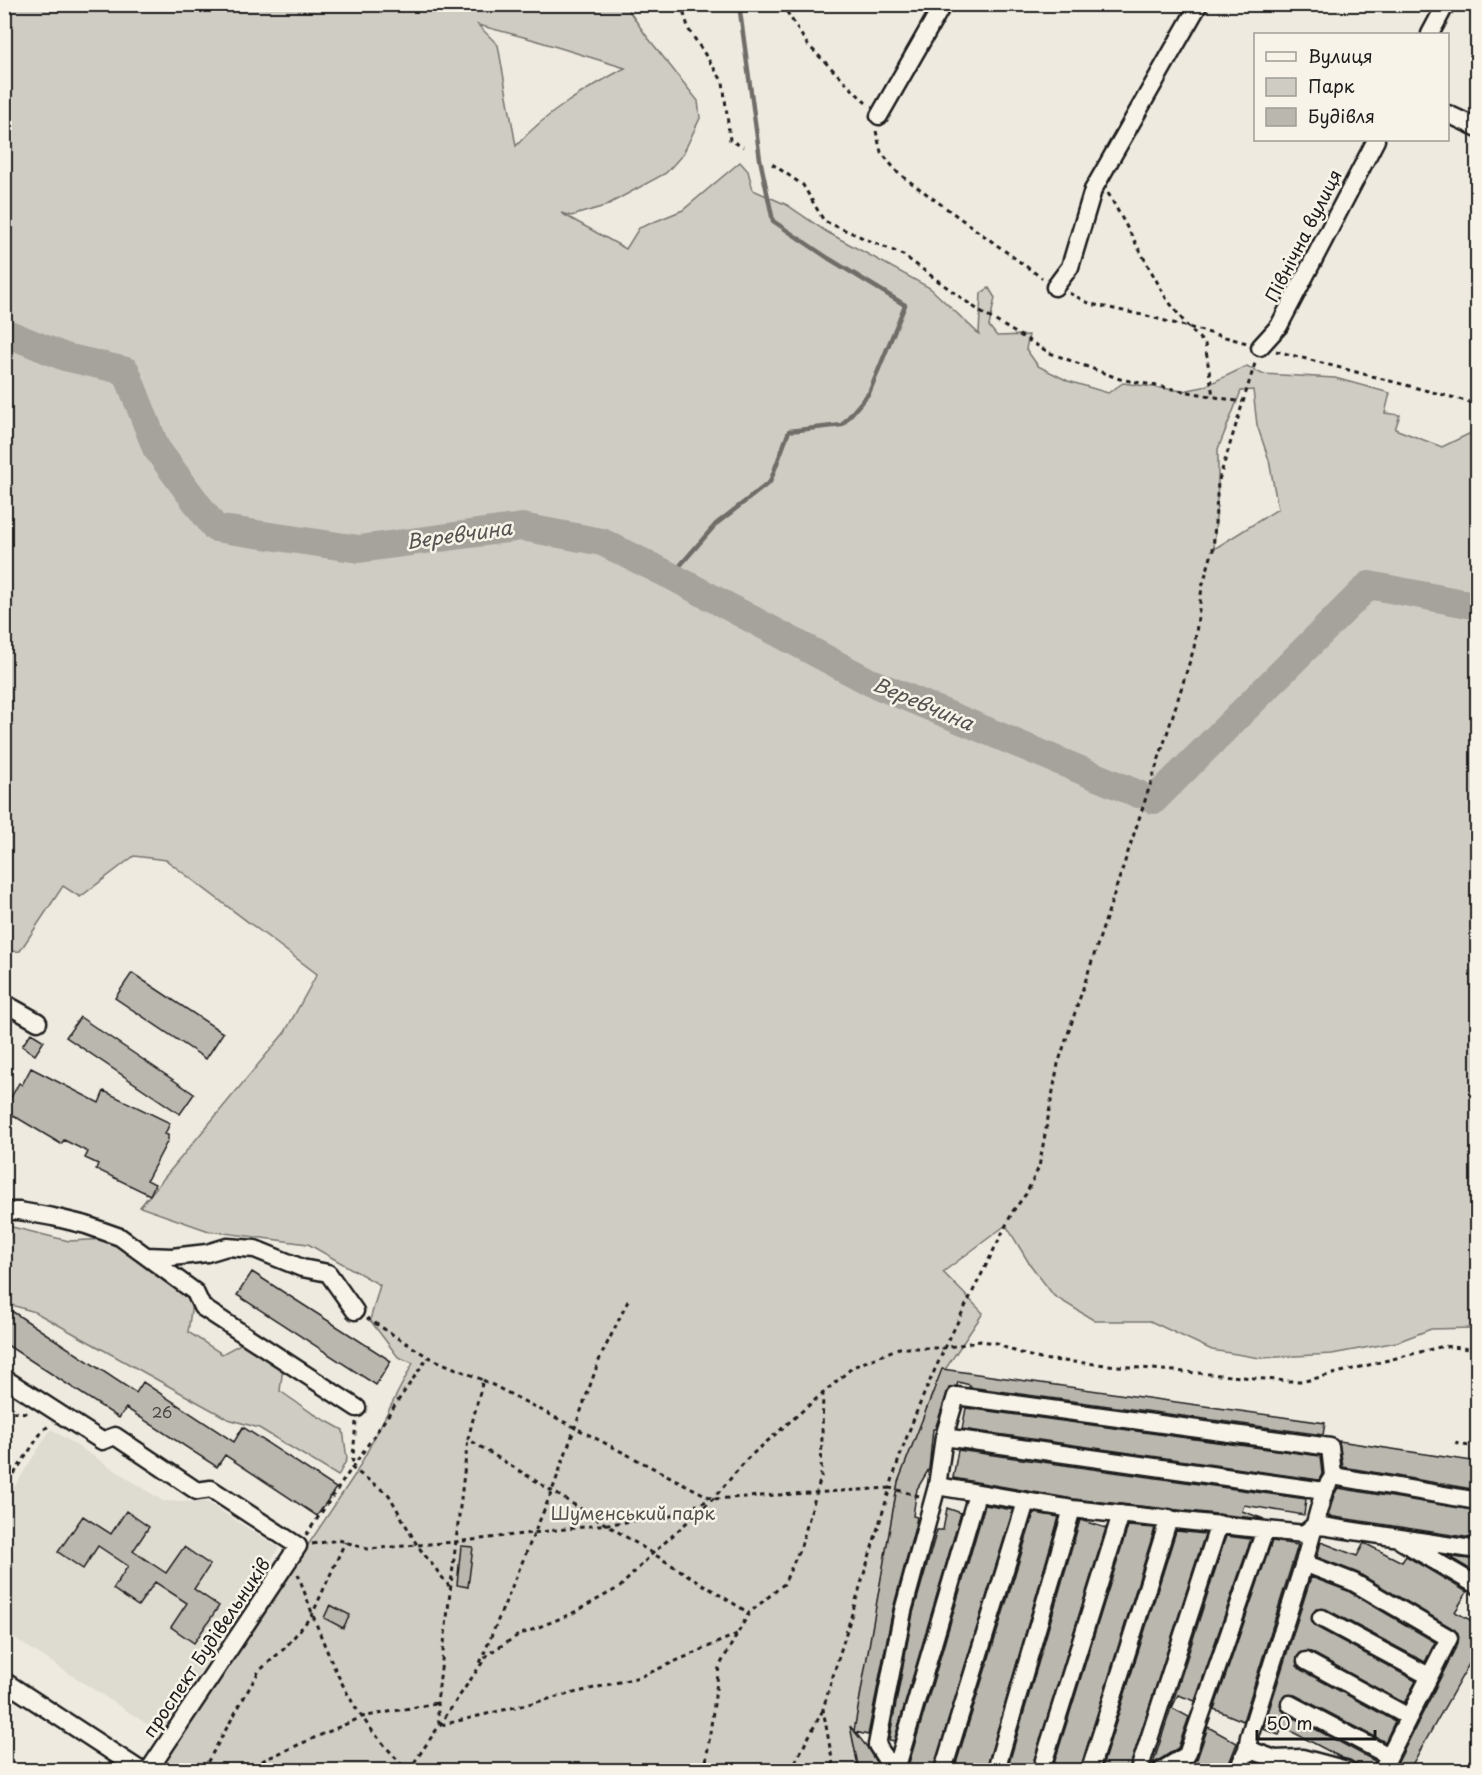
<svg xmlns="http://www.w3.org/2000/svg" width="1482" height="1775" font-family="'Playpen Sans',sans-serif">
	<style>
		.built { fill: #dedbd1 }
		.green { fill: #cfccc3; stroke: #767470; stroke-width: 1.5; fill-rule: evenodd }
		.lines { fill: none; stroke-linecap: round; stroke-linejoin: round }
		.stream { stroke: #6f6d69; stroke-width: 4.5 }
		.river { stroke: #a6a39d; stroke-width: 28 }
		.building { fill: #bab7af; stroke: #1c1c1c; stroke-width: 1.5 }
		.minor-casing { stroke: #1c1c1c; stroke-width: 21 }
		.path { stroke: #1c1c1c; stroke-width: 3; stroke-dasharray: 4.5 4.5; stroke-linecap: butt }
		.minor { stroke: #f7f3e8; stroke-width: 16 }
		.labels { text-anchor: middle; stroke-width: 5; stroke-linejoin: round; paint-order: stroke }
		.number-label { font-size: 15px; fill: #444341 }
		.street-label { font-size: 18px; fill: #1c1c1c; stroke: #f7f3e8 }
		.park-label { font-size: 18px; fill: #52514e; stroke: #f7f3e8 }
		.water-label { font-size: 20px; font-style: italic; fill: #535250; stroke: #f7f3e8 }
	</style>
	<rect width="100%" height="100%" fill="#eeeae0"/>
	<filter id="ink" filterUnits="userSpaceOnUse"><feTurbulence type="fractalNoise" baseFrequency=".0167" numOctaves="2"/><feDisplacementMap in="SourceGraphic" scale="12" xChannelSelector="R" yChannelSelector="G"/><feConvolveMatrix kernelMatrix="1 2 1 2 8 2 1 2 1" color-interpolation-filters="sRGB"/></filter>
	<g filter="url(#ink)">
		<path class="built" d="M51,1429L163,1501L207,1502L279,1548L161,1733L5,1632L4,1503Z"/>
		<path class="green" d="M5,5H625L645,34L698,101L700,118L683,154L666,173L605,206L571,216L561,213L626,249L639,228L683,210L740,162L748,171L753,190L787,205L827,232L930,288L979,334L981,293L989,288L995,298L989,326L997,336L1029,335L1026,349L1038,366L1068,381L1108,393L1123,383L1183,391L1203,387L1247,366L1262,374L1335,378L1390,393L1385,413L1400,415L1395,429L1442,447L1477,430V1325L1473,1328L1431,1329L1397,1342L1332,1354L1260,1358L1212,1350L1150,1321H1095L1054,1296L1029,1263L1006,1225L943,1272L983,1313L940,1377L898,1483L853,1740L858,1766L861,1770H158L356,1473L413,1363L398,1357L370,1320L380,1285L308,1244L209,1231L140,1207L285,1032L317,974L166,860L134,856L80,897L63,886L20,951L5,952ZM478,25L531,39L625,68C586,89 545,113 516,146L498,45ZM1253,390L1257,425L1269,460L1278,509L1214,549L1218,483V449L1241,391Z
			M4,1225L69,1241L108,1239L171,1279L192,1303L188,1332L222,1354L244,1342L283,1367L280,1391L312,1413L343,1430L347,1459L338,1476L259,1428L228,1419L35,1312L5,1303Z"/>
		<g class="lines">
			<path class="stream" d="M671,576L716,524L770,482L789,431L842,425L869,393L905,305L828,258L773,221L760,159L739,4"/>
			<path class="river" d="M4,332L65,357L126,371L156,448L215,528L359,549L522,527L602,542L671,576L870,682L1138,794
				M1154,800L1369,585L1478,606"/>
		</g>
		<path class="building" d="M132,973L223,1033L206,1059L115,998Z
			M80,1017L194,1094L180,1114L66,1037Z
			M31,1033L44,1041L35,1055L22,1046Z
			M31,1068L99,1103L104,1091L170,1123L165,1134L168,1135V1140L147,1180L155,1184L150,1195L96,1169L98,1164L85,1158L88,1152L64,1140L61,1144L4,1110L19,1083L22,1085Z
			M252,1272L391,1361L376,1385L237,1295Z
			M4,1306L136,1393L143,1382L234,1442L243,1427L336,1488L317,1516L225,1455L217,1467L126,1408L119,1418L4,1343Z
			M942,1369L1325,1423L1323,1435L969,1387L970,1385L958,1382L957,1386L949,1388L935,1429H933L929,1469L917,1489L913,1516L917,1517L915,1527L893,1609L868,1735L855,1732L867,1747L881,1770H859L850,1726L854,1731L898,1482Z
			M966,1408L1320,1456L1322,1474L1319,1480L962,1429Z
			M1339,1441L1478,1462V1490L1343,1467Z
			M958,1450L1306,1499L1304,1515L1244,1505L1242,1511L1264,1519L1073,1499L953,1478Z
			M1338,1488L1478,1511V1539L1328,1516L1334,1495Z
			M985,1505L1013,1510L933,1770H907Z
			M947,1508L961,1513L894,1741L889,1740L913,1613L937,1530H943Z
			M126,1511L149,1527L133,1551L166,1573L184,1547L210,1565L194,1589L219,1606L194,1643L171,1627L187,1603L155,1582L138,1606L113,1589L128,1566L98,1546L83,1569L58,1552L83,1516L111,1534Z
			M1034,1513L1059,1517L986,1770H954Z
			M1080,1520L1106,1528L1031,1770H1007Z
			M1128,1526L1155,1528L1080,1770H1052Z
			M1176,1531L1205,1534L1129,1770H1101Z
			M1226,1536L1251,1539L1195,1701L1178,1695L1172,1708L1189,1717L1178,1748L1153,1764Z
			M1272,1541L1298,1545L1243,1721L1214,1709Z
			M1321,1542L1357,1556L1364,1543L1402,1562L1406,1556L1467,1592L1455,1612L1478,1624V1648L1409,1770H1394L1458,1643V1633L1454,1629L1358,1573L1317,1557Z
			M461,1546L473,1547L468,1587L457,1585Z
			M1452,1557L1478,1560V1574L1451,1558Z
			M1311,1577L1348,1591L1435,1642L1425,1662L1326,1609H1316L1312,1614V1623L1316,1627L1416,1681L1404,1703L1311,1652H1301L1297,1657V1666L1301,1670L1395,1721L1385,1742L1295,1695H1285L1281,1700V1709L1285,1713L1375,1761L1372,1770H1366L1350,1760L1342,1758L1283,1727L1279,1735L1263,1729Z
			M330,1605L350,1615L343,1628L324,1618Z
			M1208,1727L1237,1743L1228,1766L1219,1770H1182L1197,1759Z"/>
		<g class="lines">
			<g class="minor-casing">
				<path id="minor" d="M1430,34L1446,4
					M1448,114L1478,128
					M879,116L943,4
					M1055,287L1070,267L1093,190L1199,4
					M1260,347L1279,326L1376,140
					M4,1003L38,1022
					M4,1211H19L53,1217L86,1225L120,1237L146,1256L172,1257L207,1253L227,1247L255,1249L302,1268L328,1273L355,1311
					M146,1256L195,1292L202,1307L357,1408
					M4,1378L102,1441L115,1436L197,1491L211,1489L298,1546L149,1770
					M944,1437L1324,1491
					M1333,1476L1478,1501
					M937,1486L1072,1509L1304,1534L1315,1525L1478,1550
					M1401,1541L1478,1586
					M1304,1563L1353,1582L1449,1638L1382,1770
					M1321,1618L1429,1676
					M1306,1661L1409,1717
					M4,1681L140,1770
					M1290,1704L1389,1756
					M893,1770L877,1745L903,1611L937,1486L944,1437L956,1396L1330,1447L1333,1476L1324,1491L1304,1563L1249,1737L1247,1749
					M896,1770L977,1494
					M943,1770L1026,1502
					M996,1770L1072,1509
					M1041,1770L1121,1514
					M1090,1770L1169,1518
					M1139,1770L1219,1524
					M1162,1770L1187,1755L1265,1530
					M1238,1770L1247,1749L1275,1759L1302,1758L1347,1770"/>
			</g>
			<path class="path" d="M681,4L689,30L723,82L730,140L743,147
				M782,4L807,44L868,105
				M876,131L881,152L898,173L1042,278
				M772,164L803,185L824,221L903,255L982,313L1050,353L1120,379L1242,402
				M1108,193L1166,298L1188,327L1205,344L1213,396
				M1069,293L1091,304L1147,316L1247,343
				M1276,351L1478,404
				M367,1318L428,1357L483,1380L468,1439L749,1613
				M483,1380L713,1499L890,1488L823,1709L834,1770
				M4,1411L28,1413
				M356,1422L352,1468L389,1495L417,1545L449,1586
				M1455,1443L1478,1448
				M4,1489L43,1430L49,1426
				M919,1496L890,1488C918,1390 969,1302 1013,1211L1026,1194L1039,1167L1058,1064L1166,737L1194,648L1202,587L1213,550L1218,483L1256,360
				M306,1535L428,1357
				M312,1544L339,1540L367,1549L455,1542L668,1517L709,1500
				M298,1574C314,1619 335,1679 362,1717C375,1736 392,1753 406,1770
				M480,1663L552,1491L600,1358L629,1299
				M439,1724L437,1703L468,1439
				M441,1725L640,1677L737,1634
				M203,1770L259,1671L285,1648L312,1615L345,1542
				M246,1770L266,1759L362,1717L437,1703
				M409,1770L488,1654L517,1636L571,1614L620,1587L653,1553L713,1499L748,1458L853,1367L899,1348H944L980,1341L997,1343L1008,1349L1040,1359L1287,1381H1305L1444,1346L1478,1350
				M705,1770L719,1667L749,1613L784,1584L801,1546L821,1477L823,1393
				M791,1770L823,1710"/>
			<use href="#minor" class="minor"/>
		</g>
	</g>
	<g class="labels">
		<g class="number-label">
			<text x="162" y="1418">26</text>
		</g>
		<g class="street-label">
			<text transform="translate(1304 236) rotate(-63)" y="6">Північна вулиця</text>
			<text transform="translate(207 1648) rotate(-56)" y="6">проспект Будівельників</text>
		</g>
		<g class="park-label">
			<text x="633" y="1520">Шуменський парк</text>
		</g>
		<g class="water-label">
			<text transform="translate(459 535) rotate(-8)" y="7">Веревчина</text>
			<text transform="translate(923 704) rotate(23)" y="7">Веревчина</text>
		</g>
	</g>
	<rect width="1482" height="1775" fill="none" stroke="#f7f3e8" stroke-width="24"/>
	<rect x="12" y="12" width="1458" height="1751" fill="none" stroke="#1c1c1c" stroke-width="2" filter="url(#ink)"/>
	<rect x="1254" y="33" width="195" height="108" fill="#f7f3e8" stroke="#9f9d96" stroke-width="1.5"/>
	<rect x="1266" y="52" width="30" height="9" fill="#f7f3e8" stroke="#9f9d96" stroke-width="1.5"/>
	<text x="1308" y="63" font-size="18" fill="#1c1c1c">Вулиця</text>
	<rect x="1266" y="78" width="30" height="18" fill="#cfccc3" stroke="#9f9d96" stroke-width="1.5"/>
	<text x="1308" y="93" font-size="18" fill="#1c1c1c">Парк</text>
	<rect x="1266" y="108" width="30" height="18" fill="#bab7af" stroke="#9f9d96" stroke-width="1.5"/>
	<text x="1308" y="123" font-size="18" fill="#1c1c1c">Будівля</text>
	<path d="M1257 1730v9h118v-9" fill="none" stroke="#1c1c1c" stroke-width="3"/>
	<text x="1266" y="1730" font-size="18" fill="#1c1c1c" stroke="#f7f3e8" stroke-width="4.5" paint-order="stroke">50 m</text>
</svg>
